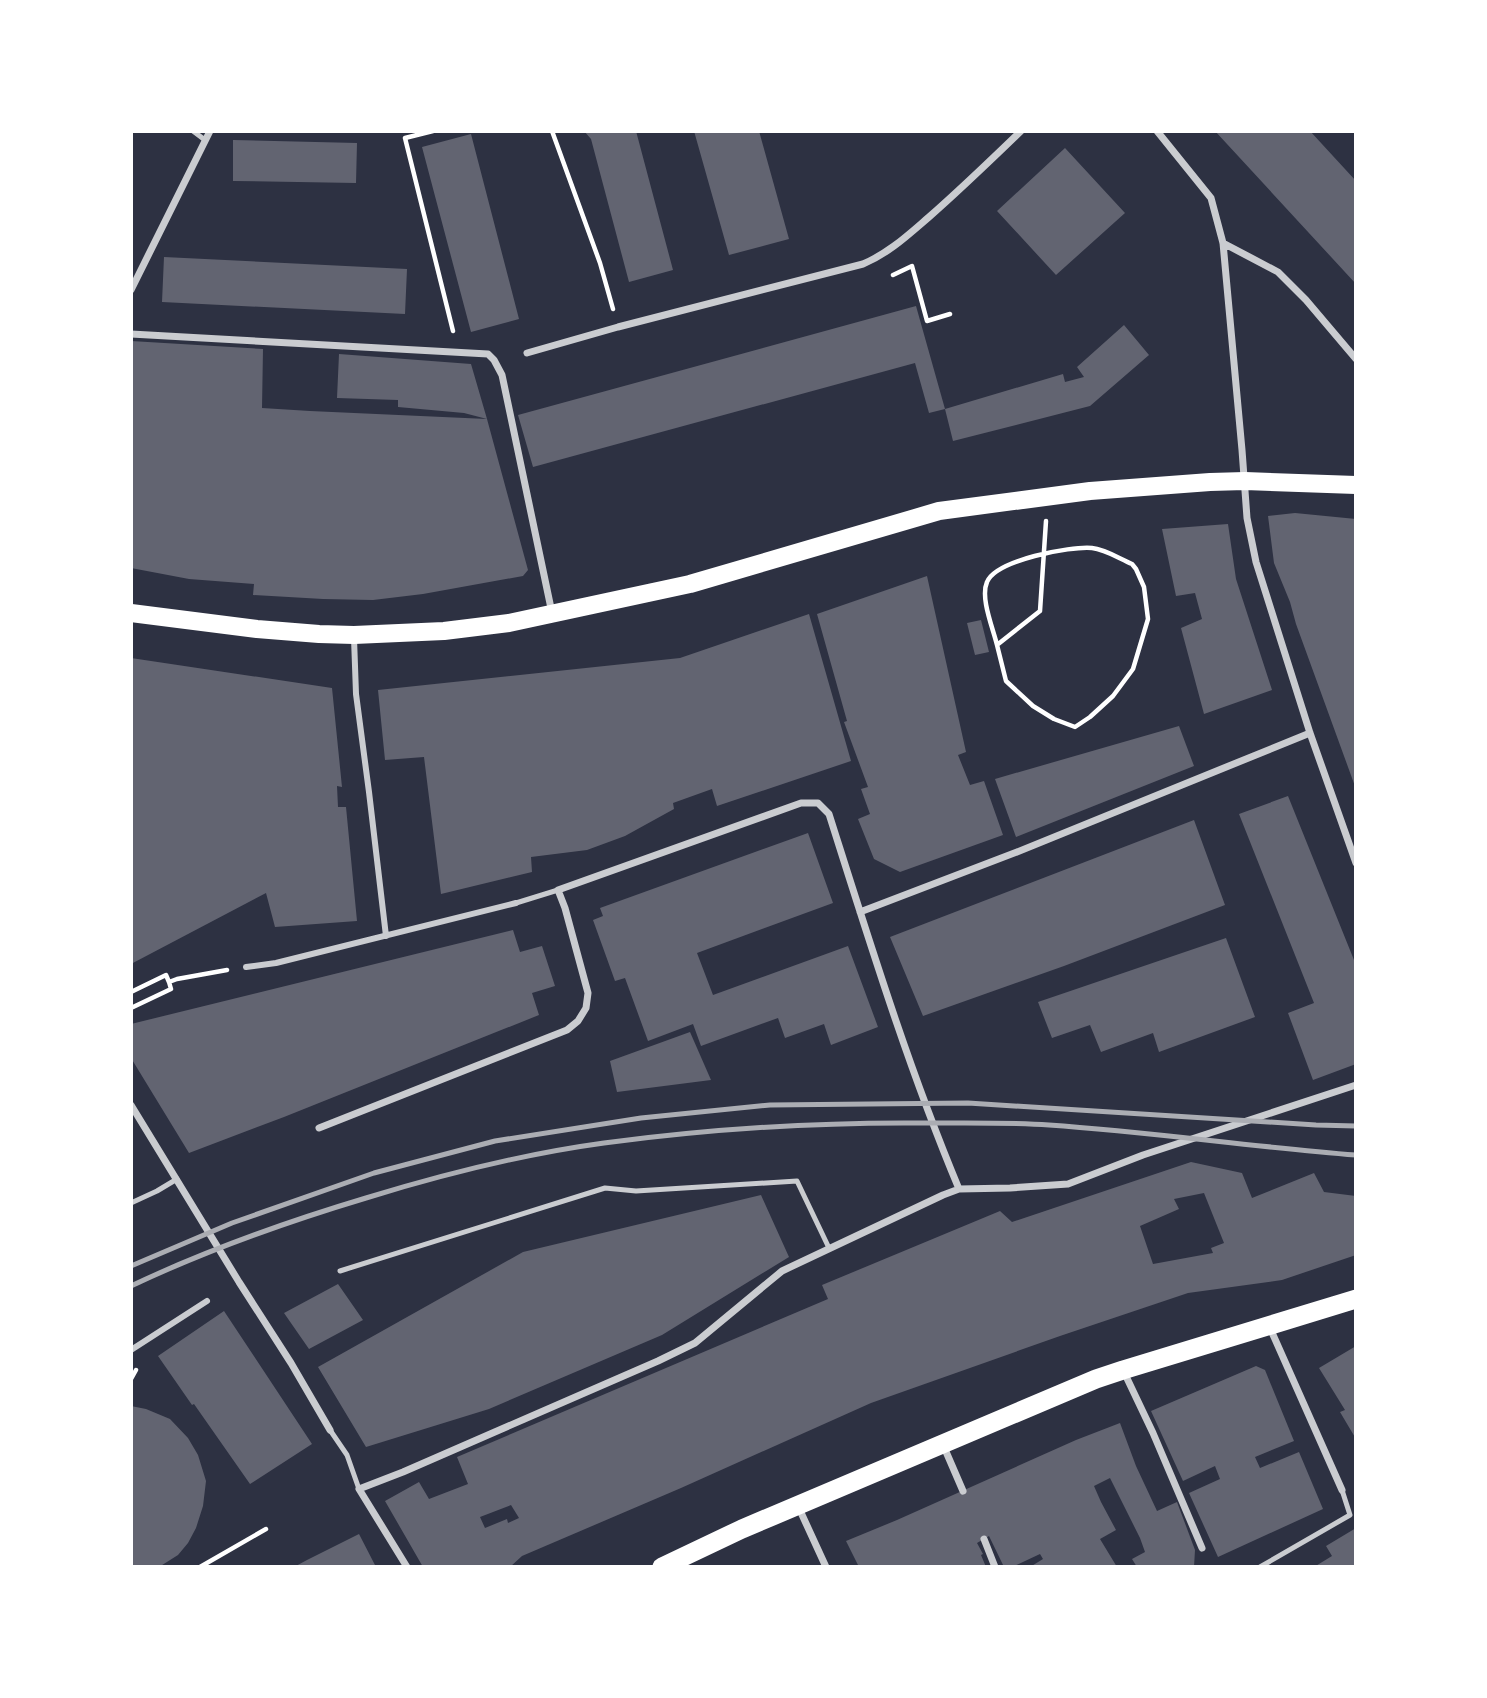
<svg xmlns="http://www.w3.org/2000/svg" width="1487" height="1698" font-family="'DM Sans',sans-serif">
	<style>
		.building { fill: #626471; fill-rule: evenodd }
		.lines { fill: none; stroke-linecap: round; stroke-linejoin: round }
		.path { stroke: #fff; stroke-width: 4.5 }
		.service { stroke: #caccd0; stroke-width: 5 }
		.pedestrian { stroke: #caccd0; stroke-width: 6 }
		.minor { stroke: #caccd0; stroke-width: 7 }
		.primary { stroke: #fff; stroke-width: 18 }
		.trunk { stroke: #fff; stroke-width: 19 }
		.rail { stroke: #abadb3; stroke-width: 5 }
	</style>
	<rect width="100%" height="100%" fill="#2d3142"/>
	<path class="building" d="M584,131H636L673,270L629,282L591,139Z
		M694,131H759L789,239L729,255Z
		M1215,131H1310L1356,181V284Z
		M471,134L519,319L471,332L422,147Z
		M233,140L357,143L356,183L233,181Z
		M1065,148L1125,213L1056,275L997,211Z
		M164,257L407,269L405,314L162,302Z
		M916,306L945,409L929,413L915,363L533,467L518,415Z
		M1124,325L1149,355L1090,406L953,441L945,409L1063,374L1065,382L1084,377L1077,367Z
		M131,341L263,349L262,408L310,411L487,419L464,413L398,407V400L337,398L339,354L471,364L487,419L528,570L523,576L423,594L373,600L323,599L253,595L254,584L189,579L131,568Z
		M1295,513L1356,519V789L1296,624L1290,602L1274,563L1268,516Z
		M1228,524L1236,579L1272,690L1204,714L1181,628L1202,619L1195,593L1176,596L1162,529Z
		M927,576L966,752L958,755L970,785L984,781L1003,835L900,872L874,859L858,819L870,814L861,789L868,787L844,722L847,721L817,614Z
		M809,614L851,761L717,806L712,789L673,803L674,809L625,836L587,850L531,857L532,872L441,894L424,757L385,760L378,690L680,658Z
		M981,620L989,652L975,655L967,623Z
		M131,658L332,688L342,787L337,786L338,807H346L357,921L275,927L266,893L131,964Z
		M1179,726L1194,766L1016,837L995,779Z
		M1288,796L1356,965V1064L1313,1080L1288,1013L1314,1003L1239,814Z
		M1194,820L1225,905L1064,966L923,1016L890,937Z
		M808,833L833,903L697,953L713,995L848,946L878,1027L831,1045L824,1024L785,1038L778,1018L701,1046L693,1024L648,1041L625,978L615,981L593,920L603,916L600,908Z
		M513,930L520,952L542,946L555,986L532,993L539,1015L284,1117L189,1153L131,1058V1024Z
		M1226,938L1255,1017L1159,1052L1153,1033L1101,1052L1090,1025L1052,1038L1038,1002Z
		M690,1032L711,1080L617,1092L610,1061Z
		M1191,1162L1242,1173L1252,1198L1314,1173L1324,1192L1356,1196V1255L1282,1280L1188,1293L1060,1336L871,1403L681,1488L522,1556L510,1567H423L385,1501L419,1482L429,1499L468,1484L457,1457L828,1299L822,1285L1000,1211L1012,1222ZM1204,1193L1224,1243L1211,1248L1213,1253L1153,1264L1140,1226L1179,1209L1174,1199ZM511,1505L519,1518L508,1523L507,1519L485,1528L480,1517Z
		M761,1195L789,1257L662,1335L489,1409L366,1447L318,1367L523,1252Z
		M338,1284L363,1320L309,1349L284,1313Z
		M224,1311L312,1444L250,1484L194,1404L192,1405L158,1356Z
		M1356,1346V1439L1340,1412L1345,1410L1319,1368Z
		M1256,1366L1265,1370L1294,1441L1255,1457L1260,1468L1299,1452L1323,1509L1218,1557L1189,1493L1220,1479L1215,1466L1183,1481L1151,1411Z
		M131,1406L146,1409L170,1419L188,1438L198,1455L206,1481L203,1506L196,1528L188,1543L178,1555L159,1567H131Z
		M1120,1423L1136,1466L1157,1511L1177,1502L1195,1550L1194,1567H1137L1132,1559L1145,1552L1140,1538L1110,1478L1094,1486L1101,1502L1116,1530L1100,1539L1117,1567H1030L1043,1559L1040,1554L1012,1567H1004L989,1536L977,1543L983,1554L981,1555L986,1567H859L846,1541L897,1520L1076,1440Z
		M1356,1528V1567H1314L1332,1556L1326,1546Z
		M359,1534L376,1567H294L307,1560Z"/>
	<g class="lines">
		<path class="path" d="M433,131L405,138L453,331
			M552,131L600,263L613,309
			M893,275L912,266L927,321L950,314
			M997,645C993,628 980,598 987,582C996,560 1070,546 1092,548C1105,549 1120,559 1132,564L1136,569L1144,587L1148,619L1133,669L1113,696L1090,717L1075,727L1054,719L1033,706L1006,681L997,645L1040,611L1046,521
			M131,992L166,975L169,982
			M131,1008L171,989L169,982L177,979L227,970
			M131,1379L136,1370
			M200,1567L266,1529"/>
		<path class="service" d="M193,131L205,140
			M516,903L558,890
			M131,1203L157,1191L177,1179
			M340,1271L605,1188L636,1191L797,1181L829,1248
			M330,1430L347,1455L359,1489
			M1260,1567L1350,1515L1342,1490"/>
		<path class="pedestrian" d="M354,638L356,694L369,792L386,936
			M246,967L276,963L516,903
			M131,1350L207,1301"/>
		<path class="minor" d="M1157,131L1211,198L1223,243L1242,450L1247,518L1256,562L1310,733L1356,863
			M1223,243L1278,272L1306,300L1356,359
			M131,290L210,131
			M131,334L488,354L494,360L502,375L552,613
			M527,353L618,327L863,264C889,253 908,235 929,217C961,189 991,160 1021,131
			M860,912L1017,852L1310,733
			M131,1105L239,1282L291,1363L330,1430
			M319,1128L567,1030L578,1021L586,1008L588,993L565,908L558,890L801,803H818L829,814C869,940 908,1067 959,1189
			M1270,1328L1342,1490
			M1124,1372L1153,1433L1202,1548
			M944,1447L963,1491
			M798,1506L826,1567
			M984,1539L995,1567
			M407,1567L359,1489L403,1472L658,1361L695,1343L782,1271L943,1195L959,1189L1010,1188L1068,1184L1143,1155L1356,1085"/>
		<path class="primary" d="M131,613L257,629L319,634L354,635L444,631L509,623L690,584L939,511L1090,491L1210,482L1245,481L1356,485"/>
		<path class="trunk" d="M662,1567L742,1529L1096,1379L1123,1370L1356,1299"/>
		<path class="rail" d="M131,1266L232,1223L374,1173L495,1141L641,1118L770,1105L968,1103L1316,1125L1356,1126
			M131,1286C207,1250 286,1222 366,1198C444,1174 523,1154 604,1143C710,1129 817,1122 924,1123C966,1123 1008,1122 1049,1125C1152,1132 1253,1147 1356,1155"/>
	</g>
	<rect width="1487" height="1698" fill="none" stroke="#ffffff" stroke-width="266"/>
</svg>
